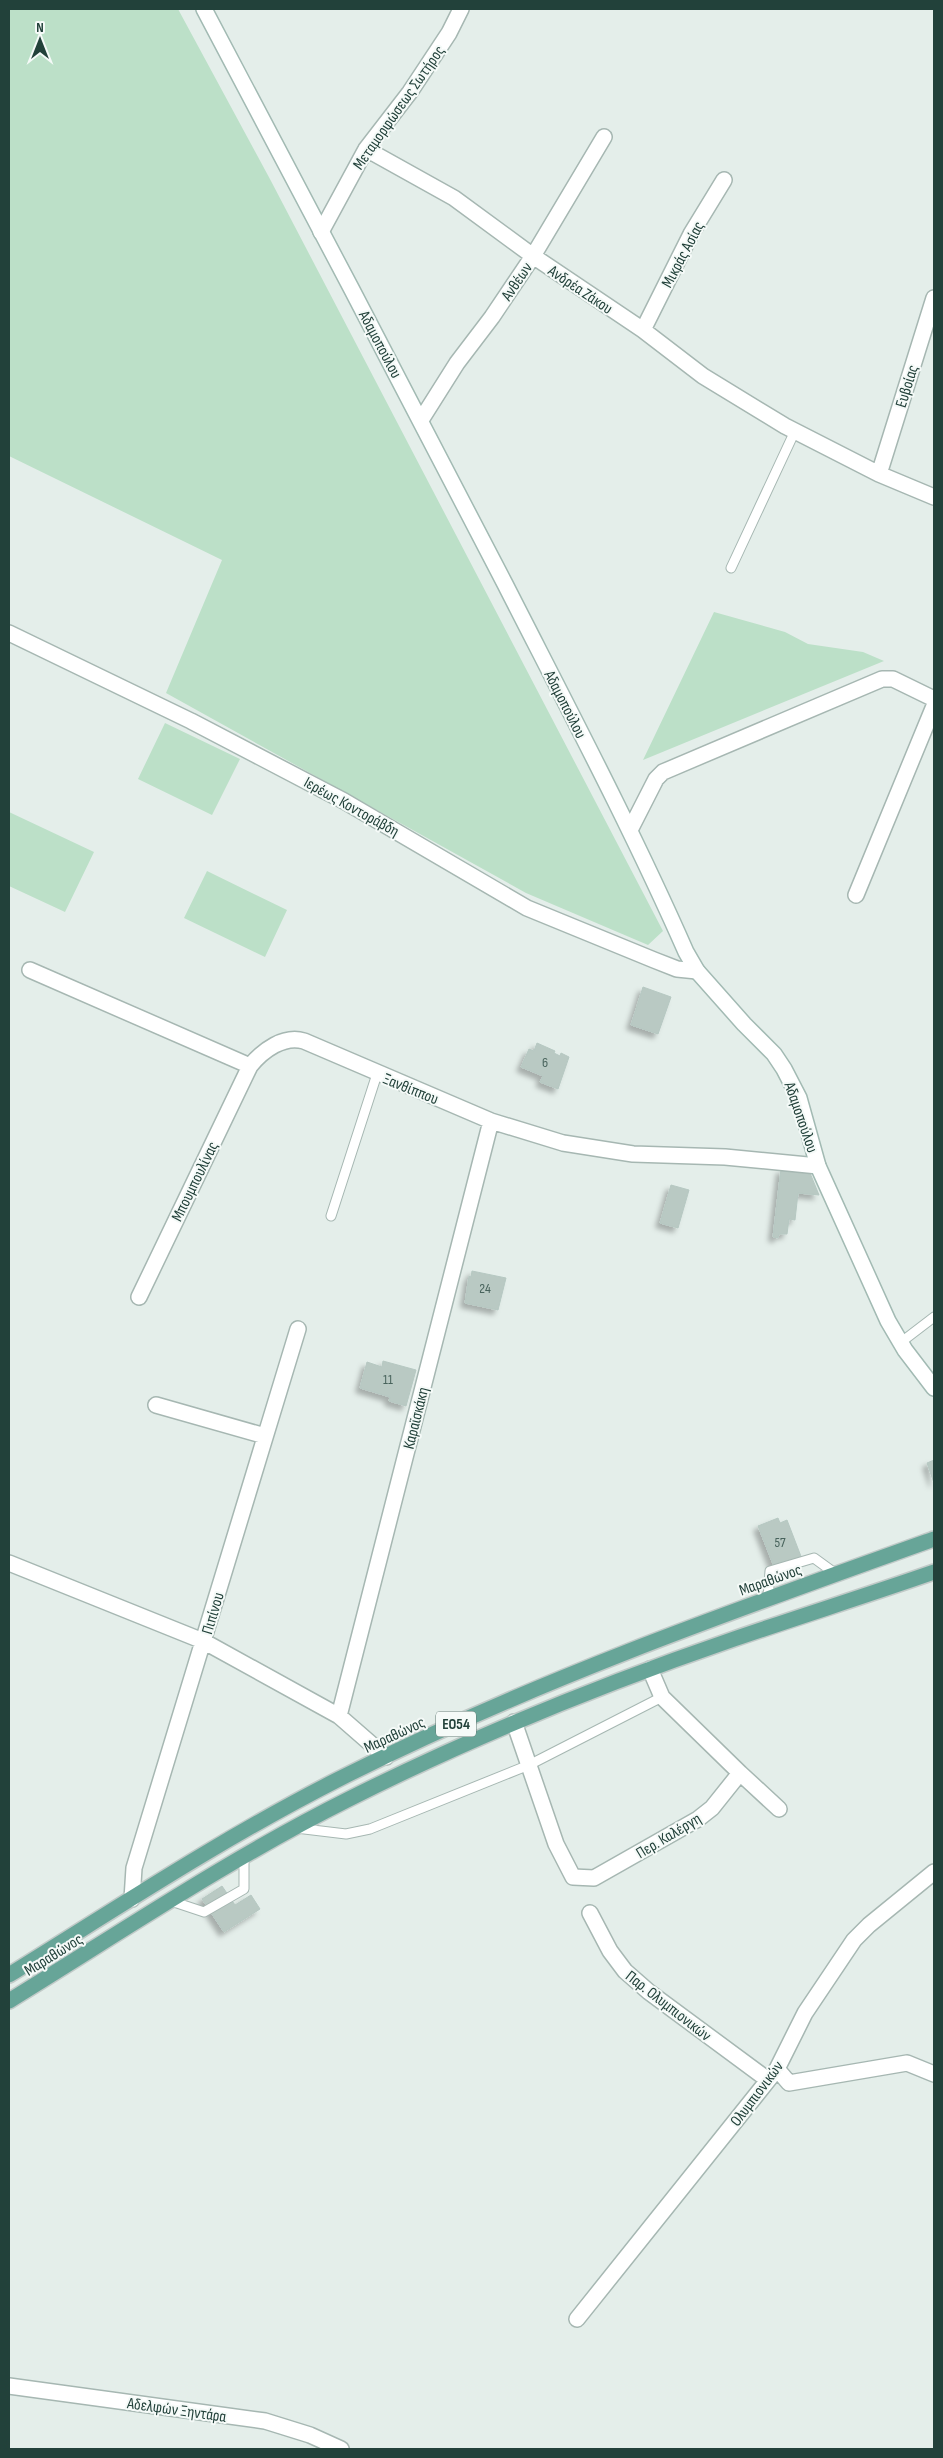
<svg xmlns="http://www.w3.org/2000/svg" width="943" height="2458" font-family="'Sofia Sans Condensed',sans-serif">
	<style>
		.green { fill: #bce0c8 }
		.building { fill: #b9c9c3; stroke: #b6c8c2; filter: url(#shadow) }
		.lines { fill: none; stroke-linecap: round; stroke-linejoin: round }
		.lane-casing { stroke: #a6b7b2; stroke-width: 11 }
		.street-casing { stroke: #a6b7b2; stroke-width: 18 }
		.secondary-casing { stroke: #a2bab3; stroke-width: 18 }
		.primary-casing { stroke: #c1cac8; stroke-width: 18 }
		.lane { stroke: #fff; stroke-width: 9 }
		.street { stroke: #fff; stroke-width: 15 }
		.secondary { stroke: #fff; stroke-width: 15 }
		.primary { stroke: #67a598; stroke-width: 15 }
		.labels { text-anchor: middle; stroke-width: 4; stroke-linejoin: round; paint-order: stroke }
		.number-label { font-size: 14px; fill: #48635c }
		.shield { fill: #f5faf8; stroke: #617873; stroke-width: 1 }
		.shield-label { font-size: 15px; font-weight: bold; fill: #22413a }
		.street-label { font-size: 16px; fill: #22413a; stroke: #f5faf8 }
	</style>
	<defs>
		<filter id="shadow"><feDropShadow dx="-4.5" dy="4.5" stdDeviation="2.5" flood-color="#0004"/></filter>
	</defs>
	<rect width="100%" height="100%" fill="#e4eeea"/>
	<path class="green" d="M9,9H178L271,181L663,931L648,945L526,893L166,693L222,560L9,456Z
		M714,612L785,632L808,644L863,652L884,661L643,760Z
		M165,723L240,759L212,815L138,779Z
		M9,812L94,852L65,912L9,886Z
		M207,871L287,910L265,957L184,918Z"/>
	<path class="building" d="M643,987L671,997L658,1034L631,1025Z
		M537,1043L555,1051L554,1053L560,1056L561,1053L569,1057L558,1089L540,1082L543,1076L521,1067L529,1049L534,1051Z
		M781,1169L810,1173L819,1195L798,1193L795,1220L789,1219L787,1234H779L778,1238L773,1237Z
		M671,1185L689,1190L678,1228L660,1223Z
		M472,1271L506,1278L498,1310L465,1303L469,1276L471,1277Z
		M383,1361L416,1370L406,1406L389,1401L390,1397L360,1388L367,1362L382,1367Z
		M934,1460V1483L927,1463Z
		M778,1518L780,1523L787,1520L802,1559L775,1569L758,1526Z
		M222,1886L235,1905L251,1895L260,1909L224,1932L202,1899Z"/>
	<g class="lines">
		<g class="lane-casing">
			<path id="lane" d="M731,568L795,431
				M331,1216L377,1074
				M900,1343L934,1317
				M768,1598L770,1571L814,1558L836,1574
				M296,1828L346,1834L370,1829L529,1765L662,1697
				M171,1901L204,1912L244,1889V1857"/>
		</g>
		<g class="street-casing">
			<path id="street" d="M366,149L454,198L533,256L643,330L703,376L785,426L879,474L934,497
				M321,232L366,149L410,92L449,33L461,9
				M643,330L691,234L724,180
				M421,420L457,363L492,317L533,256L604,137
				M879,474L934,298
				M9,633L191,721L344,801L527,908L654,960L677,969L697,971
				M630,830L656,779L663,772L882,679H893L934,699
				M856,895L934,706
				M30,970L250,1066
				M139,1297L250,1066C263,1050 284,1035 304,1041L491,1121L563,1143L633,1154L725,1157L818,1166
				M156,1405L265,1436
				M9,1563L203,1641L339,1716L386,1757
				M339,1716L491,1121
				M514,1722L556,1844L573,1877L594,1878L698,1819L712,1808L740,1773L662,1697L650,1669
				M740,1773L779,1809
				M132,1899L134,1868L298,1329
				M590,1913L610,1951L625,1971L649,1992L768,2080
				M777,2069L789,2083L907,2063L934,2074
				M577,2319L777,2069L805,2013L854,1940L869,1925L934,1872
				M9,2386L265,2421L310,2435L341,2449"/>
		</g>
		<g class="secondary-casing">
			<path id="secondary" d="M204,9C305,200 406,392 505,584C567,706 631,827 686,952L697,971L744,1024L774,1054L784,1069L799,1098L818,1166L888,1321L905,1350L934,1388"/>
		</g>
		<g class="primary-casing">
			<path id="primary" d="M9,1975C117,1908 223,1838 337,1780C529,1683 732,1611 934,1539
				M9,2001C121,1932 231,1858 349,1799C474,1736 603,1684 734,1639C801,1616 868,1595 934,1572"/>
		</g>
		<use href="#lane" class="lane"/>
		<use href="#street" class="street"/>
		<use href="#secondary" class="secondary"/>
		<use href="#primary" class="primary"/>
	</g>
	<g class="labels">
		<g class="number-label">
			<text x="545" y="1067">6</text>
			<text x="485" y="1293">24</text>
			<text x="388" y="1384">11</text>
			<text x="780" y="1547">57</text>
		</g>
		<rect class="shield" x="436" y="1711.5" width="40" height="25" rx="4"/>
		<g class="shield-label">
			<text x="456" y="1729">ΕΟ54</text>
		</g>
		<g class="street-label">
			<text transform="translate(398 107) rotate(-55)" y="6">Μεταμορφώσεως Σωτήρος</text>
			<text transform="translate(682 254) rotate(-62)" y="6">Μικράς Ασίας</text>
			<text transform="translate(516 281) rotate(-56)" y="6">Ανθέων</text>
			<text transform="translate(581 289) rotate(34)" y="6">Ανδρέα Ζάκου</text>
			<text transform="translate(381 344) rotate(62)" y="6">Αδαμοπούλου</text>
			<text transform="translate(906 386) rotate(-73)" y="6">Ευβοίας</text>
			<text transform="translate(566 704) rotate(63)" y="6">Αδαμοπούλου</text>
			<text transform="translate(352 806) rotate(29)" y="6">Ιερέως Κοντοράβδη</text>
			<text transform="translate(411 1088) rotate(22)" y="6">Ξανθίππου</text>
			<text transform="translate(802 1117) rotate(71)" y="6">Αδαμοπούλου</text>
			<text transform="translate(194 1181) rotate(-64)" y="6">Μπουμπουλίνας</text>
			<text transform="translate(415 1418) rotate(-76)" y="6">Καραϊσκάκη</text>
			<text transform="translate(770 1579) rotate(-20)" y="6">Μαραθώνος</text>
			<text transform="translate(212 1613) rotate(-73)" y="6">Πιπίνου</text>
			<text transform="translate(394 1734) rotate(-25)" y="6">Μαραθώνος</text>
			<text transform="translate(668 1835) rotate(-31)" y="6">Περ. Καλέργη</text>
			<text transform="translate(53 1954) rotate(-32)" y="6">Μαραθώνος</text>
			<text transform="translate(669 2005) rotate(38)" y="6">Παρ. Ολυμπιονικών</text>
			<text transform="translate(756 2093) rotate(-53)" y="6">Ολυμπιονικών</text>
			<text transform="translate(177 2409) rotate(8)" y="6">Αδελφών Ξηντάρα</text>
		</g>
	</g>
	<rect width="943" height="2458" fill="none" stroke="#22413a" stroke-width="20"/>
	<g transform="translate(40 40)" stroke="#f5faf8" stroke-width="4" paint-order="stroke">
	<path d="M0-4L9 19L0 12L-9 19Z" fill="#22413a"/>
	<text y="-8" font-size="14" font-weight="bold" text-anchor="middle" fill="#22413a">N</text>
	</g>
</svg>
